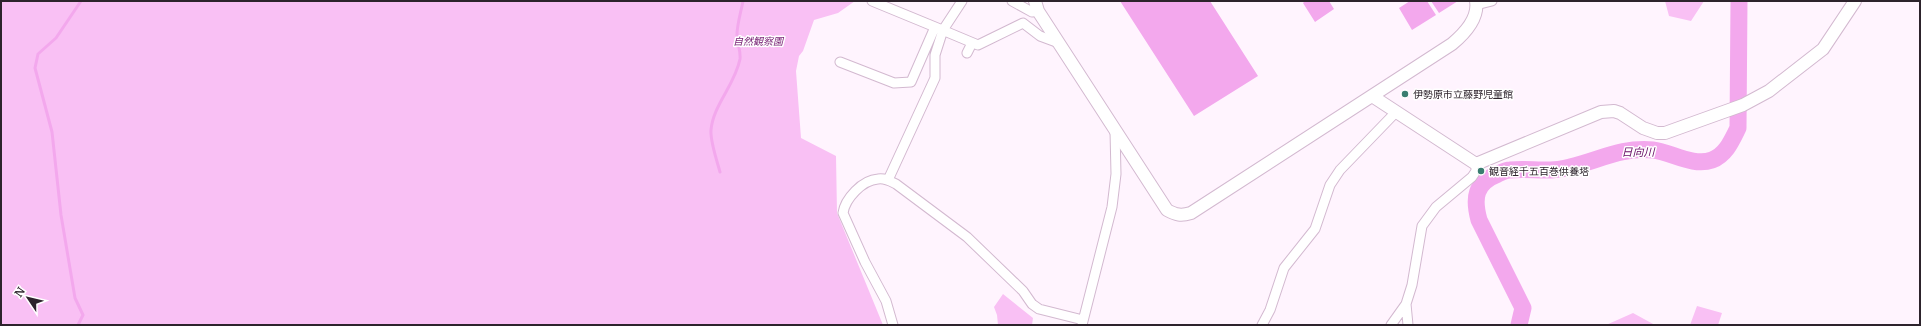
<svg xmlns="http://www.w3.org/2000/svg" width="1921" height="326" font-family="Merriweather,'Noto Sans JP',serif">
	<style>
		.green { fill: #f9c0f4 }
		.water { fill: #f3a8ed }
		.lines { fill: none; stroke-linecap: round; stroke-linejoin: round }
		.stream { stroke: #f3a8ed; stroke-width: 3 }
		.river { stroke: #f3a8ed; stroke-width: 17 }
		.minor-casing { stroke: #d3b9d0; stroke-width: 11 }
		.tertiary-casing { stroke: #d3b9d0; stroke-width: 14 }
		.minor { stroke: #fff; stroke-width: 9 }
		.tertiary { stroke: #fff; stroke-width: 12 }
		.poi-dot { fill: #397d70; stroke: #fff; stroke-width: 1.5 }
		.labels { text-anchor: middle; stroke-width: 3; stroke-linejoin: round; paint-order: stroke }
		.park-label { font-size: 10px; font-style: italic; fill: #792476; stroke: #fff }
		.poi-label { font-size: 10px; fill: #2d232c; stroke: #fff; text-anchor: start }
		.water-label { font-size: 11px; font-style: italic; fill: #650a63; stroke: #fff }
	</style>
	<rect width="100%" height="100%" fill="#fff4fe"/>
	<path class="green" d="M1,1H855L838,13L814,20L803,51L799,56L796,71L801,138L836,156L837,213L883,325H1Z
		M1665,1H1704L1691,21L1669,16Z
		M1003,294L1033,318L1032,325H998L997,315L994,307Z
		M1697,306L1722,313L1718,325H1690Z
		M1633,313L1655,325H1606Z"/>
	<path class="water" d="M1120,1H1210L1258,76L1194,116Z
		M1305,1H1329L1334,9L1315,22L1303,3Z
		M1410,1H1427L1436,15L1412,30L1399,8Z
		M1431,1H1458L1439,13Z"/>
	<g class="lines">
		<path class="stream" d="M720,172C717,161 710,141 711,130C713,105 735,85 740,59C741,51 737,43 737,35C737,24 741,12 743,1
			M78,325L83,315L75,298L61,215L52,132L35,68L38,54L56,38L81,1"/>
		<path class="river" d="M1519,325L1523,308L1479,220C1473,198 1475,183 1498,174C1502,172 1506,170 1510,170C1530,168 1551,173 1570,167C1600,160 1621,147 1653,150C1671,152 1693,167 1712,160C1726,155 1732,140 1738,128L1739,1"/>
		<g class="minor-casing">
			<path id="minor" d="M872,1L940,29
				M1012,1L1032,12L1038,11
				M1476,5L1492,1
				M947,32L978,45L1023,23L1040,36L1059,43
				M967,53L972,43
				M840,62L894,83L911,82L935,27
				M888,180L935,78V55L943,30L962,1
				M893,325L886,301L865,262L843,213C845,199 862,180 878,179C885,178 890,181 896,184L967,237L1023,291L1032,304L1039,309L1083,320
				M1082,325L1112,207L1116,174L1115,131
				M1262,325L1270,310L1284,268L1315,229L1330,185L1340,170L1396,112
				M1391,325L1406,304
				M1408,325L1406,304L1412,285L1422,226L1436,207L1472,177L1476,171V164"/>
		</g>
		<g class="tertiary-casing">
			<path id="tertiary" d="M1035,1L1038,11L1167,210C1176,215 1181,216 1191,213L1452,44C1464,34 1479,18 1476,1
				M1372,96L1476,164L1601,112L1614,111L1620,113L1643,128L1657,133H1665L1743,105L1769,91L1823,49L1855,1"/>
		</g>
		<use href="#minor" class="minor"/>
		<use href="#tertiary" class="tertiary"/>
	</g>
	<g class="poi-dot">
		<circle cx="1405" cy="94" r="4"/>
		<circle cx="1481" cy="171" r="4"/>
	</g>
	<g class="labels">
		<g class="park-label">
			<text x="758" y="45">自然観察園</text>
		</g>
		<g class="poi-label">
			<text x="1413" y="98">伊勢原市立藤野児童館</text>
			<text x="1489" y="175">観音経千五百巻供養塔</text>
		</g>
		<g class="water-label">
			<text x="1638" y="156">日向川</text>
		</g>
	</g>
	<rect width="1921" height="326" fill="none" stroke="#2d232c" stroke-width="4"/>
	<g transform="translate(28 298) rotate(305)" stroke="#ffffff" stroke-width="3" paint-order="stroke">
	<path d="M0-3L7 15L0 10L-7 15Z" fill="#2d232c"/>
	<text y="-6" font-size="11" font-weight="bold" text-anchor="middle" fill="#2d232c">N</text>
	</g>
</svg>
